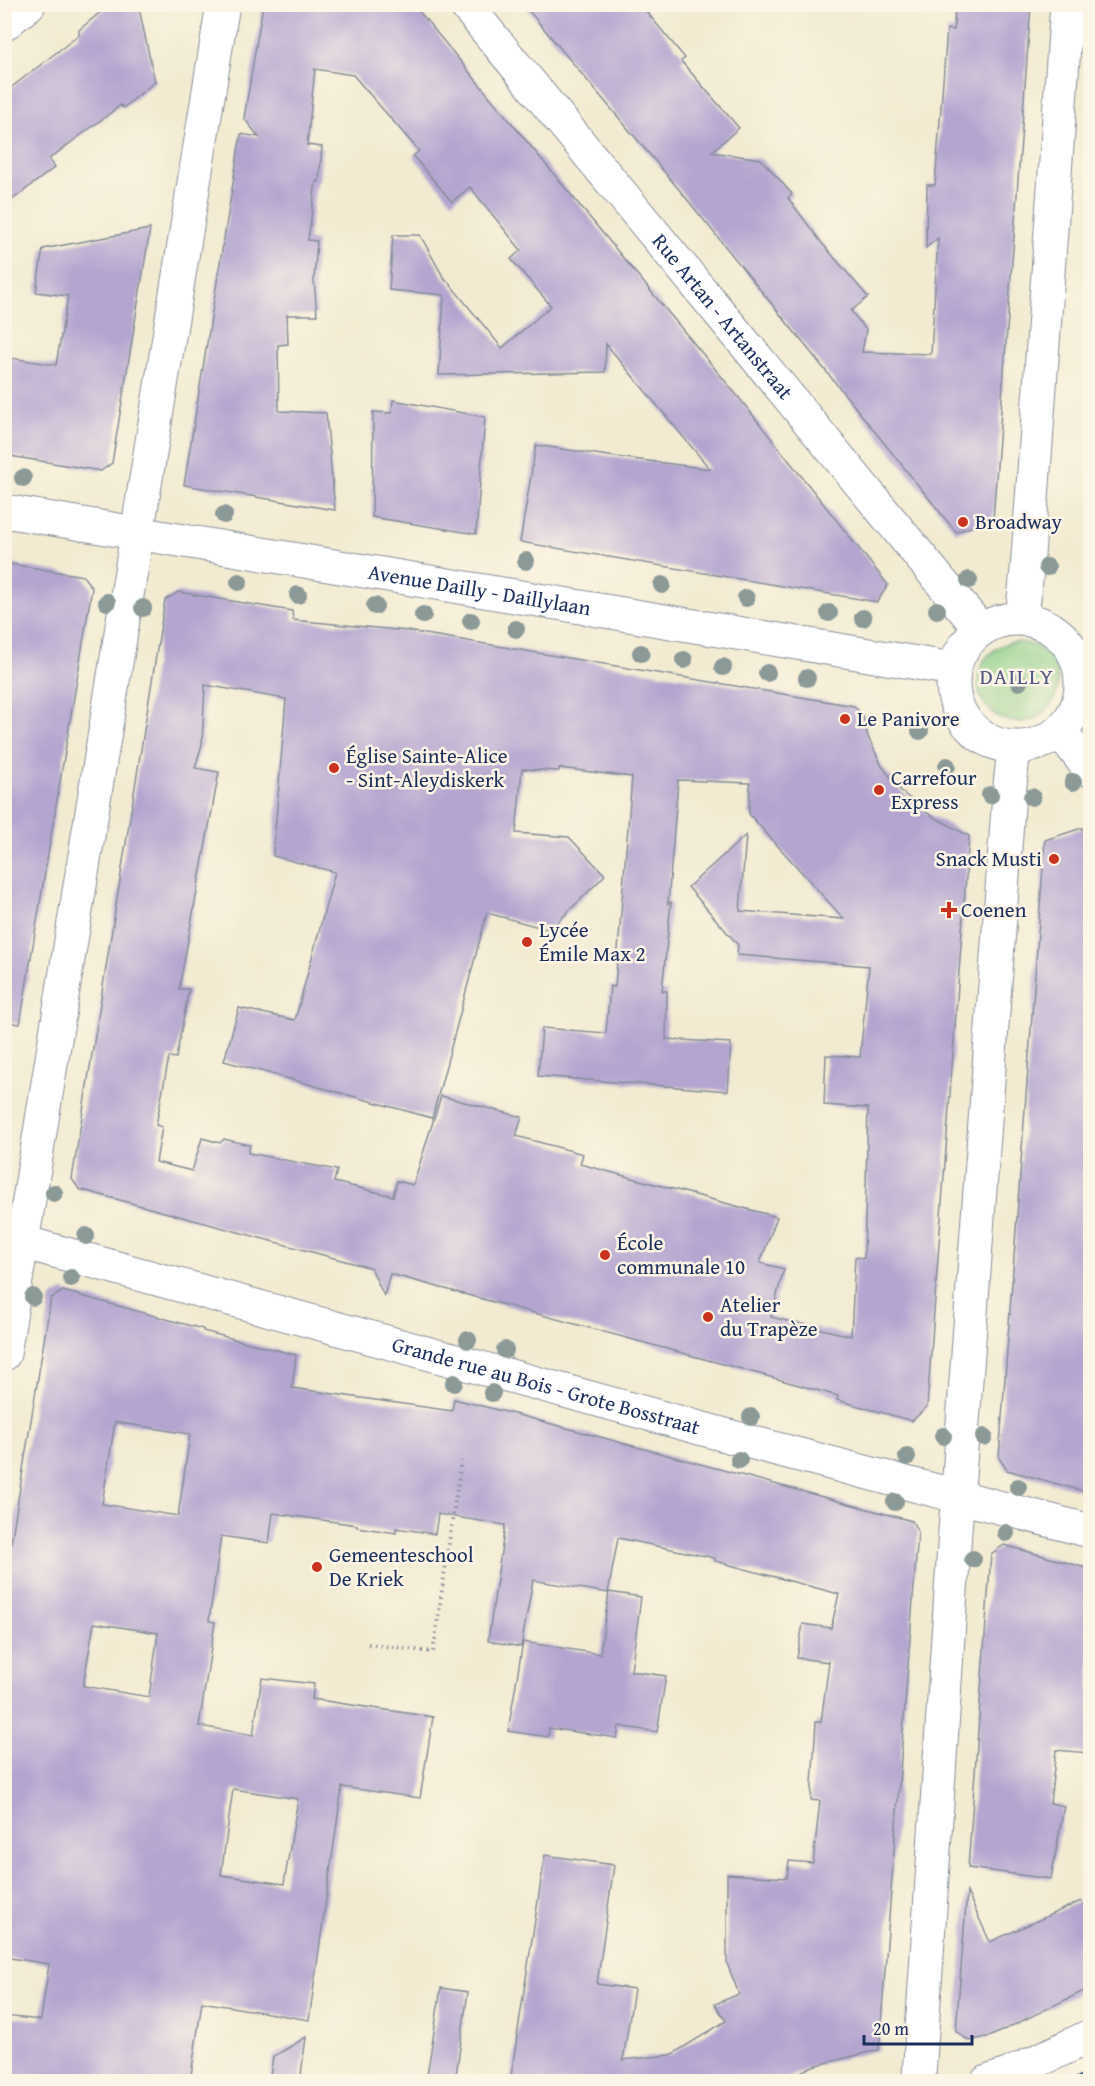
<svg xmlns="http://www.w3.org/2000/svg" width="1095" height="2086" font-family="'Gentium Book Plus',serif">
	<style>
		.green { fill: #8acc83; stroke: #527e70; stroke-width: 1.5 }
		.building { fill: #b4a5d0; fill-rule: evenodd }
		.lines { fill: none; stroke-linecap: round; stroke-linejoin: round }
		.minor-casing { stroke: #868d98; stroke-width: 35 }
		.path { stroke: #868d98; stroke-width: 4; stroke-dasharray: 1.5 4.5; stroke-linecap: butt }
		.minor { stroke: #fff; stroke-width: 33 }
		.tram { stroke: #1b2f5e; stroke-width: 1.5 }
		.tree { fill: #8b9997 }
		.poi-dot { fill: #c8321e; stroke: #fcf5e5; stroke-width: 2 }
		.labels { text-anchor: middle; stroke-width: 5; stroke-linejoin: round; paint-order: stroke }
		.street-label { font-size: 21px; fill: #1b2f5e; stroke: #fcf5e5 }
		.poi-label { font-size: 21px; fill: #1b2f5e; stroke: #fcf5e5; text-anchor: start }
		.neighbourhood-label { font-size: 22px; letter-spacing: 1.5px; fill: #515886; stroke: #fcf5e5 }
	</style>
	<rect width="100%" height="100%" fill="#fcf5e5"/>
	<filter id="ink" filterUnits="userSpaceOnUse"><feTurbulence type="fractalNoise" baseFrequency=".0167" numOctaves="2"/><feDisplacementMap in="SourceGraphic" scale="12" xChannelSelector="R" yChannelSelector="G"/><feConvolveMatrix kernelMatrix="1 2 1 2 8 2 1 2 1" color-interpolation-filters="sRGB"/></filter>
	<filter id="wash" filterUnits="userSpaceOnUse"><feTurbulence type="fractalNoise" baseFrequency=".008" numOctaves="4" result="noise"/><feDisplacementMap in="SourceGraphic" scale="24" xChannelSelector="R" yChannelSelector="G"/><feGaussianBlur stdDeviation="1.35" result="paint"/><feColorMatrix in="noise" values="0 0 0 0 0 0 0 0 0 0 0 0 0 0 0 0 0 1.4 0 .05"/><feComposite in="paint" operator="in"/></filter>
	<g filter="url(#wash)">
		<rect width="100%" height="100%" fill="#f2ebd1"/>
		<path class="green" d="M978 682a40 40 0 1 1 80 0a40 40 0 1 1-80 0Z"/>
		<g id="blocks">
			<path class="building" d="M110,4H138L155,82L123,108L121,105L49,159L55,167L4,206V93L79,35V30Z
				M263,4H413L740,399L888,585L877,602L520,542L536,445L609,456L710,469L606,344L605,372L439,375L444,295L389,290L393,235H420L445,280V278L502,348L551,306L511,259L521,250L470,187L452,202L413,156L419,151L353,75L315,69L307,145L322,147L319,182H316L308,240L317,241L314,280L317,315H287L288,344L278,345L279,411L326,413L335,510L184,485L241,134L259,137L244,118Z
				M523,4H640L685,58L681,61L739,128L711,152L761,159L792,194L788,198L821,242L868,297L851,311L866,330L862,352L931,354L938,238L926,248L927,185H935L947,29L954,30L955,4H1031L993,520L956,532L682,193Z
				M150,229L112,463L101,471L4,455V357L56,365L68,296L36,292L43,249Z
				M393,400L485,417L476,534L372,517L373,412L392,413Z
				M4,563L83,576L92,588L20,1024L4,1022Z
				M178,592L292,611L293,620L408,631L854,706L863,716L868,737L882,766L902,792L927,813L969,836L927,1407L912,1421L837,1400L838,1396L756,1373L390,1274L384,1296L371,1268L79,1189L72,1179L165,600ZM205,685L286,699L273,856L335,872L295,1020L239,1008L224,1061L432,1118L487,913L550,930L605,875L569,837L516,833L522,769L559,771V768L632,777L615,987L610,986L606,1033L542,1028L538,1076L728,1091L731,1043L666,1039L667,991H662L671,902L668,904L678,780L750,783L749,814L844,919L740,911L746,835L688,887L738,945L737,955L869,966L860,1057L826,1055L824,1105L868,1108L864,1258L855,1257L851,1336L771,1317L784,1269L760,1263L777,1217L580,1164L583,1154L516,1136L522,1117L441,1096L413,1185L397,1181L393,1196L334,1182L337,1170L248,1153L250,1145L224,1139L220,1143L202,1138L192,1171L156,1162L162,1127L156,1125L169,1057L176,1058L189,989H179L219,772L195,768L202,744Z
				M1082,828L1090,840V1493L1007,1470L999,1458L1045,840Z
				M63,1291L203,1329V1331L296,1355L292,1388L452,1411L454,1399L522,1416L912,1521L918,1532L879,2050L813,2066L780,2082H510L545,1855L614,1865L597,1984L634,1989L623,2060L671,2055L726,2021L715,2004L739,1994L727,1963V1874L787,1878L789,1861L813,1863L820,1801L811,1800L816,1722H821L829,1662L797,1658L803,1624L831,1628L839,1594L715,1561V1558L618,1538L608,1593L533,1580L521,1647L488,1641L505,1525L438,1514L435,1534L396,1528V1533L357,1527V1525L273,1513L269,1543L221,1536L209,1621L215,1622L199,1726L253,1735L262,1678L314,1684L312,1699L433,1717L420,1798L342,1787L309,2020L202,2002L190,2082H4V2016L41,2020L49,1964L4,1957V1586L51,1298ZM115,1422L190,1434L178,1516L102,1504ZM94,1623L158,1633L149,1697L83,1686ZM233,1789L298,1799L284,1884L221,1875Z
				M1004,1545L1090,1569V1753L1056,1750L1050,1803L1064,1806L1051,1879L968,1868L991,1554Z
				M609,1592L641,1597L631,1671L666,1676L657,1732L619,1726L617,1738L549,1728L548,1737L508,1731L523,1642L600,1654Z
				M967,1892L990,1942L1081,1901L1083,1905L1090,1902V1988L991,2036L969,2041L956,2031Z
				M441,1988L468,1992L455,2082H426Z
				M306,2037L300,2082H269L273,2057Z"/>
		</g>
	</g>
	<g filter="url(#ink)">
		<use href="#blocks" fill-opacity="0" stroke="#868d98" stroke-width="1.5"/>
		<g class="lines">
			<g class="minor-casing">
				<g id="minor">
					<path id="s1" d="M465,4L980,629"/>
					<path d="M4,24L29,4"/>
					<path id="s2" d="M4,511L953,669"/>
					<path d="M1022,618L1027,570L1067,4"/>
					<circle cx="1017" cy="683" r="64"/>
					<path d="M1060,731L1090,770"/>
					<path id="s3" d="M4,1237L769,1447L1090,1531"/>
					<path d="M4,1354L223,4"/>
					<path d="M919,2076L955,1531L1009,794L1014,748"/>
					<path d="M987,2082L1010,2074L1090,2036"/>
				</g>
			</g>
			<path class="path" d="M368,1644L433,1652L461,1461"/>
			<use href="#minor" class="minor"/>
			<path class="tram" d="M1069,2082L1090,2071"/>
		</g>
		<g class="tree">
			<circle cx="23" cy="478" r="9"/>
			<circle cx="224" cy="515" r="9"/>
			<circle cx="526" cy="561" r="9"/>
			<circle cx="1047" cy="567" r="9"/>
			<circle cx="969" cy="580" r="9"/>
			<circle cx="239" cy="582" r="9"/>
			<circle cx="662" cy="585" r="9"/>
			<circle cx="298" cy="595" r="9"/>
			<circle cx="746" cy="598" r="9"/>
			<circle cx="107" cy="602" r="9"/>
			<circle cx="375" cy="606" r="9"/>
			<circle cx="143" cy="608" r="9"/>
			<circle cx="937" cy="610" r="9"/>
			<circle cx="829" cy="613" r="9"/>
			<circle cx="423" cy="615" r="9"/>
			<circle cx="863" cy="618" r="9"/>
			<circle cx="471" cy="621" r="9"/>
			<circle cx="516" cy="629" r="9"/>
			<circle cx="641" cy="653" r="9"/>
			<circle cx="684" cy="660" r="9"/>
			<circle cx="723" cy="667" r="9"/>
			<circle cx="767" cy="673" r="9"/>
			<circle cx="807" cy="678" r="9"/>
			<circle cx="1019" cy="682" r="9"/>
			<circle cx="920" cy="731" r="9"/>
			<circle cx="947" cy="766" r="9"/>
			<circle cx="1073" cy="782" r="9"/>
			<circle cx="990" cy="795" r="9"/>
			<circle cx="1032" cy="797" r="9"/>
			<circle cx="54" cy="1193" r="9"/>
			<circle cx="86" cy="1236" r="9"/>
			<circle cx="71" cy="1278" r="9"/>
			<circle cx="33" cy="1297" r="9"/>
			<circle cx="468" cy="1340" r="9"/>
			<circle cx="505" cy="1350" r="9"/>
			<circle cx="454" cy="1383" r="9"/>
			<circle cx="492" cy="1393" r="9"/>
			<circle cx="751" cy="1417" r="9"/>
			<circle cx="943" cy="1436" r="9"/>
			<circle cx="984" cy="1437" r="9"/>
			<circle cx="907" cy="1457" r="9"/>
			<circle cx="739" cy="1460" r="9"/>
			<circle cx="1018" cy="1487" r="9"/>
			<circle cx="895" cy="1502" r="9"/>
			<circle cx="1006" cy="1533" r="9"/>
			<circle cx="973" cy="1559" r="9"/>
		</g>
	</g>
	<g class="poi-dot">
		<circle cx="963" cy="522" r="6"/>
		<circle cx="845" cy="719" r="6"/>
		<circle cx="334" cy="768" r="6"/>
		<circle cx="879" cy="790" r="6"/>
		<circle cx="1054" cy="859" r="6"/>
		<path d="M946 901h6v6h6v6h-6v6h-6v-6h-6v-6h6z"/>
		<circle cx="527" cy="942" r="6"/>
		<circle cx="605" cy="1255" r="6"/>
		<circle cx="708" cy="1317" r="6"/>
		<circle cx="317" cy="1567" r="6"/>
	</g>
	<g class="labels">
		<g class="street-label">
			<text dy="7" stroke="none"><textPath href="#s1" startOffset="405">Rue Artan - Artanstraat</textPath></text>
			<text dy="7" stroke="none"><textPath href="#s2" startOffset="482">Avenue Dailly - Daillylaan</textPath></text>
			<text dy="7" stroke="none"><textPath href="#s3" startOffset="562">Grande rue au Bois - Grote Bosstraat</textPath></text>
		</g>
		<g class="poi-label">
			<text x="975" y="529">Broadway</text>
			<text x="857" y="726">Le Panivore</text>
			<text x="346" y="763">Église Sainte-Alice<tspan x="346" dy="24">- Sint-Aleydiskerk</tspan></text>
			<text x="891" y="785">Carrefour<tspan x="891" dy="24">Express</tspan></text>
			<text x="1042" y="866" text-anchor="end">Snack Musti</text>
			<text x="961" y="917">Coenen</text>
			<text x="539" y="937">Lycée<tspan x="539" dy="24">Émile Max 2</tspan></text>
			<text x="617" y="1250">École<tspan x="617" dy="24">communale 10</tspan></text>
			<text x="720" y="1312">Atelier<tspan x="720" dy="24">du Trapèze</tspan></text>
			<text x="329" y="1562">Gemeenteschool<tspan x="329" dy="24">De Kriek</tspan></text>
		</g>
		<g class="neighbourhood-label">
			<text x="1017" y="684">DAILLY</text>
		</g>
	</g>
	<rect width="1095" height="2086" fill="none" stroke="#fcf5e5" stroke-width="24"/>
	<path d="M864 2035v9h108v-9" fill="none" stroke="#1b2f5e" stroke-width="3"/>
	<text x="873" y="2035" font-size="18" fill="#1b2f5e" stroke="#fcf5e5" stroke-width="4.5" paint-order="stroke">20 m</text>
</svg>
